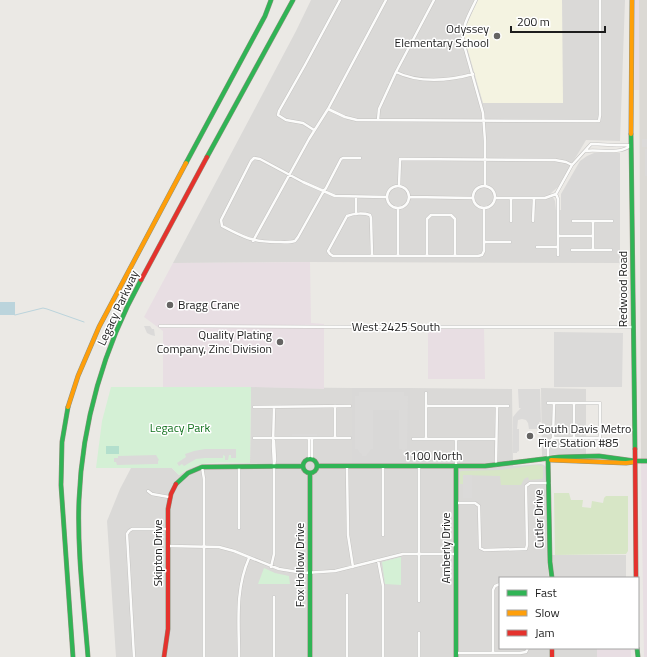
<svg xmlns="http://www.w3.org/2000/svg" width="647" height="657" font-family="'Titillium Web',sans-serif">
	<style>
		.residential { fill: #dad9d7 }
		.industrial { fill: #e8dee3 }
		.education { fill: #f4f3e1 }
		.religious { fill: #d9d8d7 }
		.airport { fill: #dbd9d4 }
		.grass { fill: #d7e6c6 }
		.park { fill: #d4f0d5 }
		.pitch { fill: #b3dfcd }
		.parking { fill: #dbdad9 }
		.water { fill: #bbd4dc }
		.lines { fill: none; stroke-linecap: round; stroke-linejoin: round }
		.stream { stroke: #bbd4dc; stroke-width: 1 }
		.street-casing { stroke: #c4c3c1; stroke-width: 3.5 }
		.fast-casing { stroke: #91937f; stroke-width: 5 }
		.slow-casing { stroke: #91937f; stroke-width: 5 }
		.jam-casing { stroke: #91937f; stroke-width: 5 }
		.street { stroke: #fcfcfb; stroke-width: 2.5 }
		.fast { stroke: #30b455; stroke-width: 4 }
		.slow { stroke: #ff9f0a; stroke-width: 4 }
		.jam { stroke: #e5322d; stroke-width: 4 }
		.poi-dot { fill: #656463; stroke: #fff; stroke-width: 1.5 }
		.labels { text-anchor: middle; stroke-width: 3; stroke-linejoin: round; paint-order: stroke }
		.poi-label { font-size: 12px; fill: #1d1d1d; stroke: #fff; text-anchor: end }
		.street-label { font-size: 12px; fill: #1d1d1d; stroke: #fff }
		.park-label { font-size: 12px; fill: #13721e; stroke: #fff }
	</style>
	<rect width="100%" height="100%" fill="#ebe9e5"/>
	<path class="residential" d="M311,0H625L620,141L586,140L558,187L551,193L555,201L556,210H620V263L310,262L173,263L296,31Z
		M251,387L352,388V464L410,463V388L512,389L513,466L541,464L544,465L546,467L547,561L549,578H500V648H550L549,657H116L107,521L120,489L131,468H172L179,475L190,468L203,464L250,463Z
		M541,388L586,389V454H559L542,456Z
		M552,555H626V578H554Z
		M555,648H597V657H555Z"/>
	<path class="industrial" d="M634,0H647V90H634Z
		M310,262L311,323L324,324V389L251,387L163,388V331L144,317L173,263Z
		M428,329H484L485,379H428Z
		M641,464H647V657H644Z
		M597,648H631V657H597Z"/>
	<path class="education" d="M478,0H562L563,103H483L464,37L466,26Z"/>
	<path class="religious" d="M594,153H620V210H561V194L580,161L587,156Z
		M352,388H410V464H352Z"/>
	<path class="airport" d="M639,0H647V464H641Z"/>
	<path class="grass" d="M536,465L543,466V478L541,479L529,480L528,477L524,479L521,485H501L500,476L463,475V484H460V472L461,471L500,470Z
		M554,493H569L571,500H583L582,507L591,508L592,501L603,503L604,498L606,496H628V551L626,554L555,555Z"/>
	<path class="park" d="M111,387H251L250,463C225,463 199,459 179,475L172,468H96L102,421Z
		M401,557V585L385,584L382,562Z
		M264,568L275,573L289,576L290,584H258Z"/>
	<path class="pitch" d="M106,446H119V454H106Z"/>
	<path class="parking" d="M642,139H647V176H645V149H647V147H642Z
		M144,326H150L152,329H154L155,336L151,335L147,333Z
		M554,332L623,333L622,387H554Z
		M518,389H540L541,422H539V429H529L528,423L526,420L522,419L518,420L517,429H519V451L517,452V453H513V417L517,412L521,408H519Z
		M359,392H404V396H408L407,449H405L406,455H403L402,449H399V410H373V449H371L369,452L367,454L366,456H362V454L359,452L358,449H355V396H359Z
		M292,434H317V436H292Z
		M205,449H236V458H231V455H229L228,460H225V456L223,455V458H205L196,459L184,466L182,464L179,466L177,463L186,457L185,454L194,451Z
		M156,455L159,460L158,461V464H155L117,465L116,462H114V458H118V456Z
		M463,475H472V498H463Z"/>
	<path class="water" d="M0,302H15V315H0Z"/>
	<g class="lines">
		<path class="stream" d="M15,315L43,308L47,309L84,322"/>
		<g class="street-casing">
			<path id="street" d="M476,0C469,15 460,28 464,45L483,113L485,141V186
				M396,72C418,83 449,81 473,74
				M328,109L345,117L357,120L597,121H599L600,115V0
				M378,120L379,109L396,72L434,0
				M314,130L303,123L286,120L278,115L279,111L305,65L340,0
				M585,151C599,149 618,155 630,146
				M360,158H343L341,159L326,188L322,194L298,237L295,241C289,243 282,242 276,242C252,242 243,237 222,226L221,220L251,161L254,158L260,159L303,182L335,196L387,197
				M387 197a11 11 0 1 1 22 0a11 11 0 1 1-22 0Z
				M473 197a11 11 0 1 1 22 0a11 11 0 1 1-22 0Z
				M399,186L400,159L555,160L566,162L572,165
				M556,194L558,199V255
				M356,197V214
				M410,197L473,198
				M496,198H545L556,194L572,165L591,144C605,144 618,146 631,145
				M398,209V256
				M511,221V198
				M533,221L534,198
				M573,221H612
				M558,236H593
				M253,241L309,139L328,109L386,0
				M484,242H510
				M537,247H558
				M572,250H611
				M593,250V221
				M372,256L371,218L370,215C364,213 354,213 347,216L328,251L330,254L333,256H478L482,255L484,251V209
				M427,256V219L431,215H451L455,219V256
				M160,326L368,327H633
				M426,393V439
				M548,403H600V438H553
				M574,403V438
				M426,406H508
				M254,407L350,406
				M254,438H350
				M312,438V459
				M335,438V406
				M413,439H496
				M309,459V438
				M548,459V446L553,438L554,403
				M274,465L275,460L274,441
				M496,465L497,406
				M347,466L348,535L353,567
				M383,466V535
				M419,466V601
				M456,466V439
				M202,467L204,479V657
				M239,467V528
				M148,491L152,494L169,497
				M456,503H475L479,506L480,548L484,550L524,549H526L527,545L526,486L530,483H549
				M168,546L219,547L234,551L279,569L304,573L335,571L403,554H456
				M378,560L383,586V657
				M271,567L274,554V466L273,446L274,407
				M347,595V657
				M274,597V657
				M419,633V657
				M456,653H520L526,652L528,648
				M493,653V590L495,586L500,584
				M134,657L127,534L129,531L132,529H168
				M239,657C239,622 235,590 249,558"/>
		</g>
		<g class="fast-casing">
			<path id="fast" d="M631,134L635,449
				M207,157L293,0
				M186,163L265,16L271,0
				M68,407L62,442L61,485L73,657
				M548,459L550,562L552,578
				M303 466a7 7 0 1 1 14 0a7 7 0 1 1-14 0Z
				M317,466H485L559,457L599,456L635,461H647
				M456,466V657
				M310,473V657
				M176,484L188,473L202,467L303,466
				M637,648L638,657
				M88,657C84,605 77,552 79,500C82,423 104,347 141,280"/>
		</g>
		<g class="slow-casing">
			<path id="slow" d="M631,134L632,0
				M68,407L78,376L99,327L186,163
				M551,460L626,463L634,462"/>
		</g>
		<g class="jam-casing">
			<path id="jam" d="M141,280L207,157
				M635,449L636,578
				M552,648V657
				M164,657L168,629V509L171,494L176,484"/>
		</g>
		<use href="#street" class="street"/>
		<use href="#fast" class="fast"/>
		<use href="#slow" class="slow"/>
		<use href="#jam" class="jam"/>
	</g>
	<g class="poi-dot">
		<circle cx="497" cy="36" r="4"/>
		<circle cx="170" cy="305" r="4"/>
		<circle cx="280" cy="342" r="4"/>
		<circle cx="530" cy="436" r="4"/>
	</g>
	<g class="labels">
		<g class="poi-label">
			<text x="489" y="33">Odyssey<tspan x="489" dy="14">Elementary School</tspan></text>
			<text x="178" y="309" text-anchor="start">Bragg Crane</text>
			<text x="272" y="339">Quality Plating<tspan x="272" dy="14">Company, Zinc Division</tspan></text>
			<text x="538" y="433" text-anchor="start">South Davis Metro<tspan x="538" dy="14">Fire Station #85</tspan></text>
		</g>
		<g class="street-label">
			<text transform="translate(623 289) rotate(-90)" y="4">Redwood Road</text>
			<text transform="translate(118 308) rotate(-65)" y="4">Legacy Parkway</text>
			<text x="396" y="331">West 2425 South</text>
			<text x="433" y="460">1100 North</text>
			<text transform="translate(539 519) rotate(-91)" y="4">Cutler Drive</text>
			<text transform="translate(446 548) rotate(-90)" y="4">Amberly Drive</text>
			<text transform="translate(158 553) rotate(-90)" y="4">Skipton Drive</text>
			<text transform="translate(300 565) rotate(-90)" y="4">Fox Hollow Drive</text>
		</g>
		<g class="park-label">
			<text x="180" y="432">Legacy Park</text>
		</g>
	</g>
	<rect x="499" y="577" width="140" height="72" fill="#ffffff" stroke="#a5a5a5"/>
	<rect x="507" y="590" width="20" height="6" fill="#30b455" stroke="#a5a5a5"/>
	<text x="535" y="597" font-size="12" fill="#1d1d1d">Fast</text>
	<rect x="507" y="610" width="20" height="6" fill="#ff9f0a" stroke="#a5a5a5"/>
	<text x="535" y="617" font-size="12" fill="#1d1d1d">Slow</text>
	<rect x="507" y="630" width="20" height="6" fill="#e5322d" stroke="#a5a5a5"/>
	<text x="535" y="637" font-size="12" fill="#1d1d1d">Jam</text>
	<path d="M511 26v6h94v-6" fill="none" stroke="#1d1d1d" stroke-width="2"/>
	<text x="517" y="26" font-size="12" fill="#1d1d1d" stroke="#ffffff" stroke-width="3" paint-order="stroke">200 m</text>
</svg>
